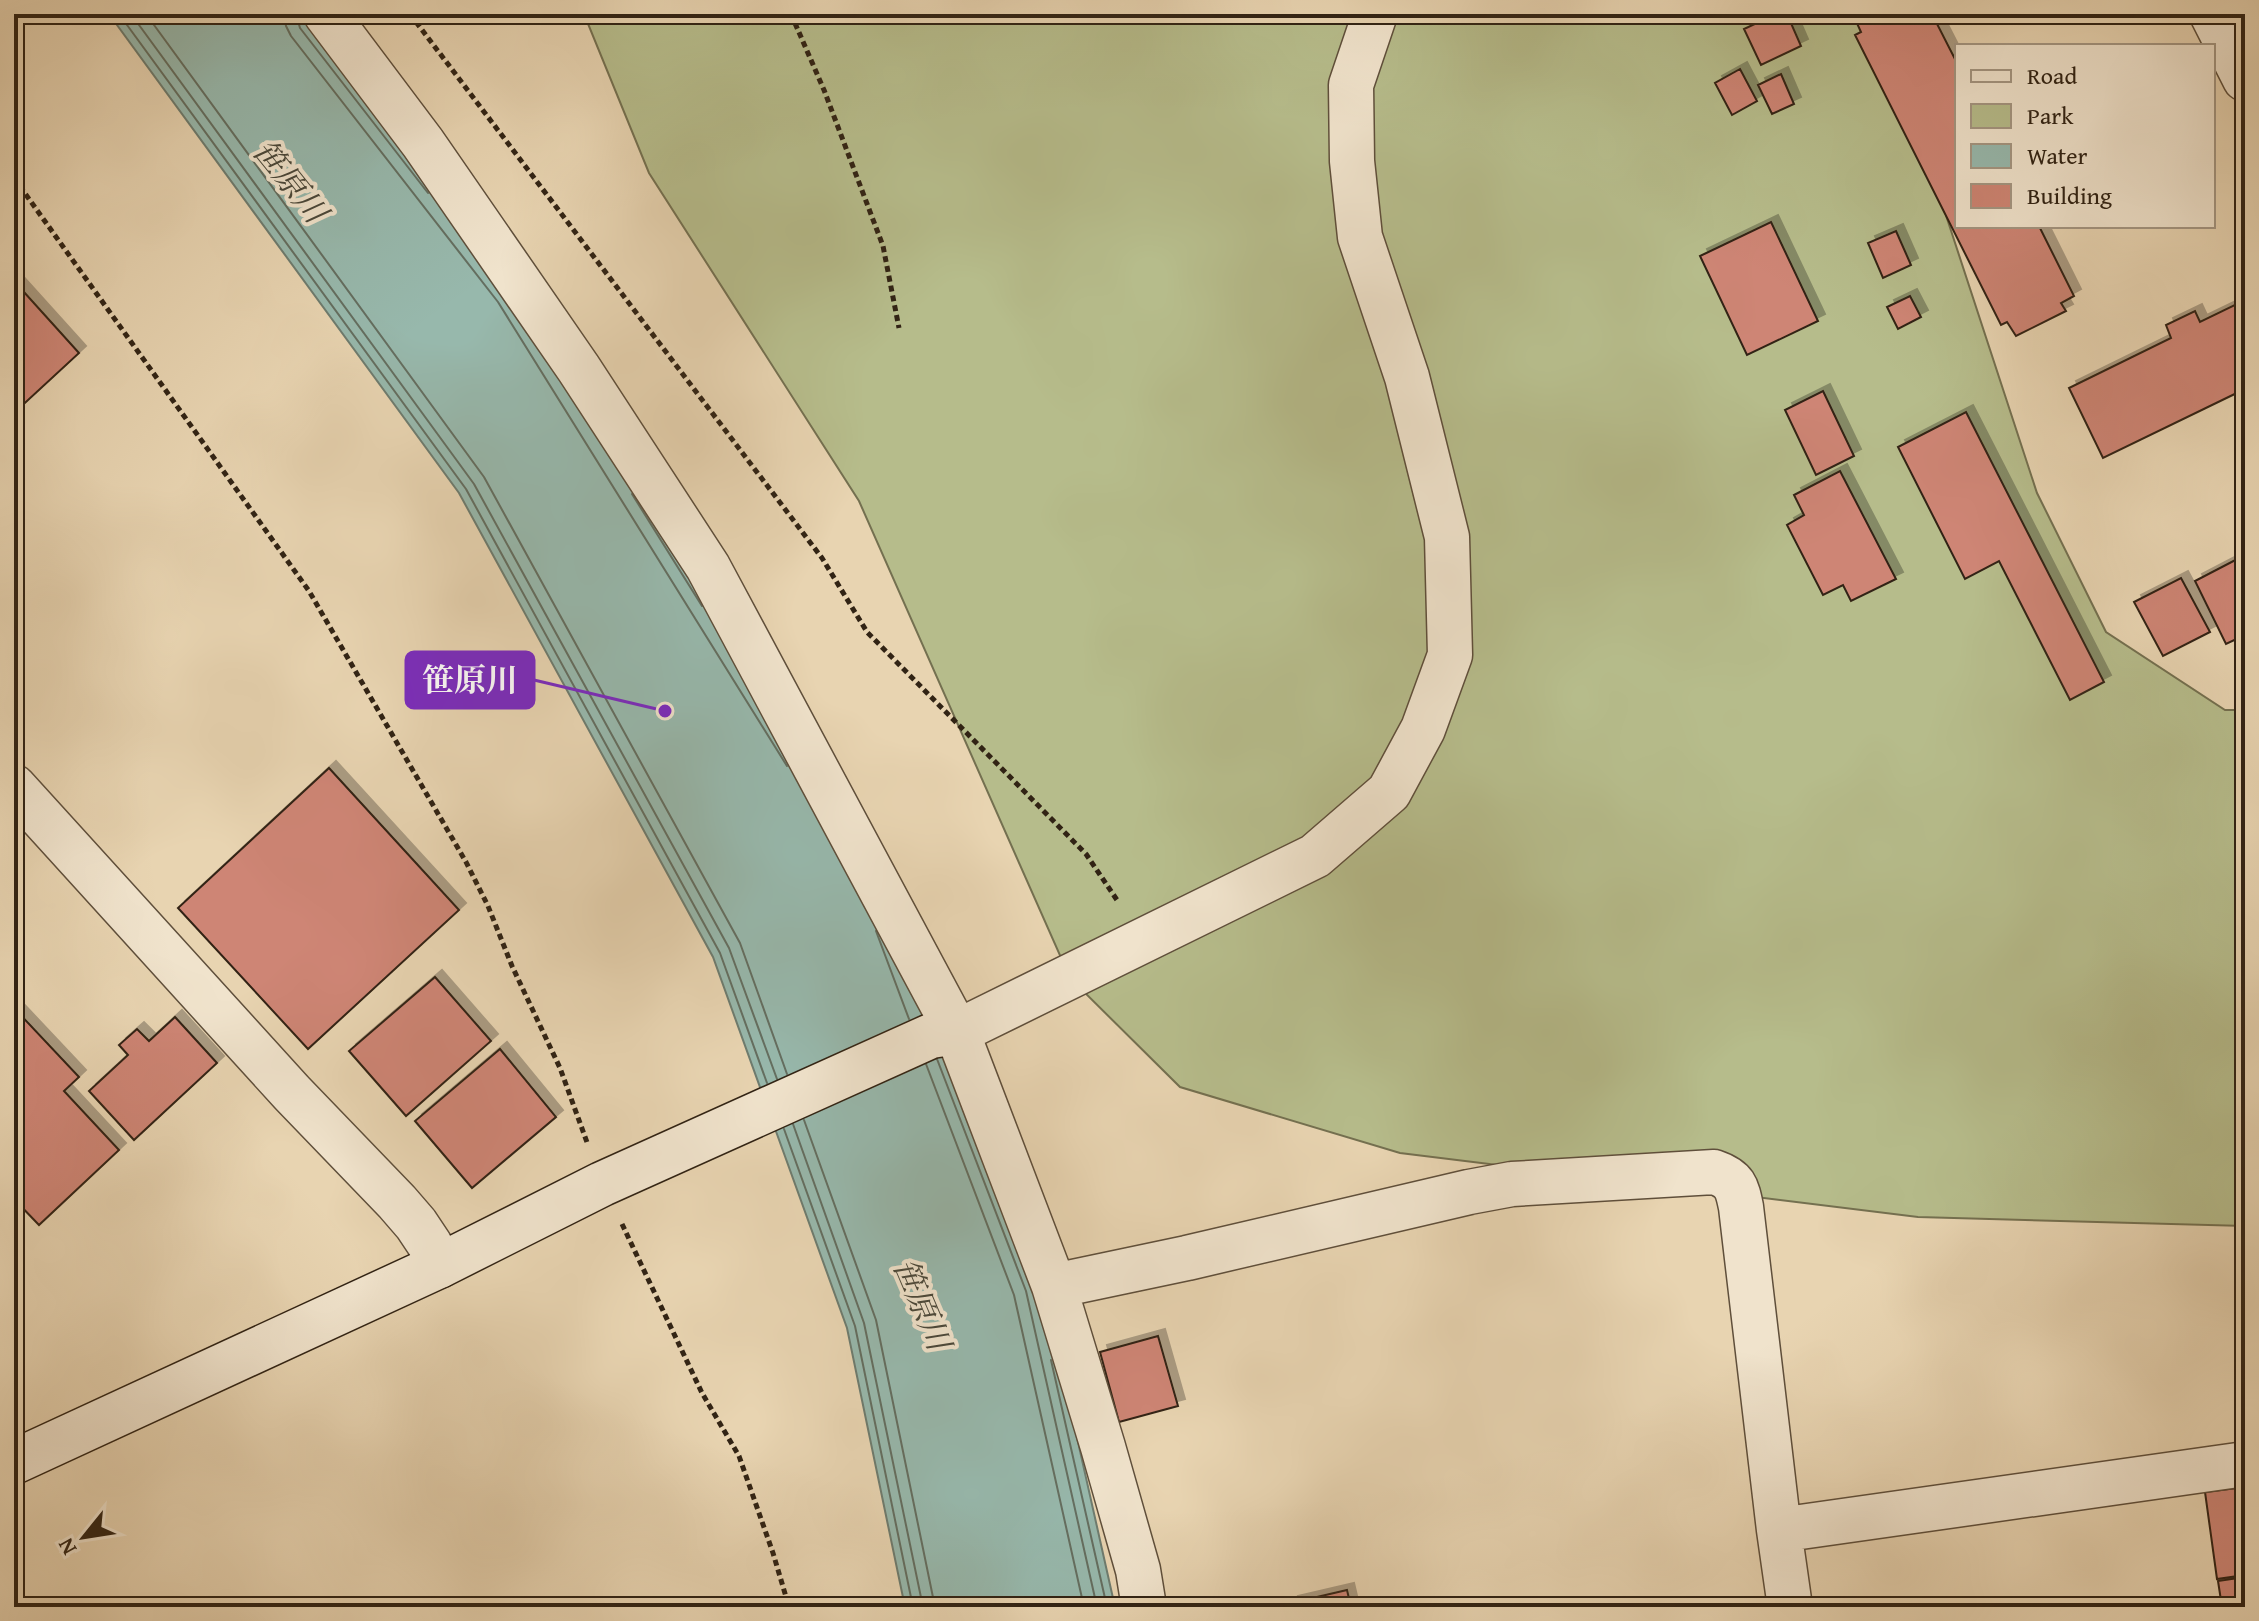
<svg xmlns="http://www.w3.org/2000/svg" width="2259" height="1621" font-family="'Gentium Book Plus','Noto Serif JP',serif">
	<style>
		.green { fill: #b6bc8b; stroke: #747050; stroke-width: 2 }
		.water { fill: #97b8ac; stroke: #6e7c6f; stroke-width: 2 }
		.lines { fill: none; stroke-linecap: round; stroke-linejoin: round }
		.shore { stroke: #646e60; stroke-width: 2 }
		.building { fill: #ce8574; stroke: #312314; stroke-width: 2; filter: url(#shadow) }
		.street-casing { stroke: #5f4f3b; stroke-width: 47 }
		.secondary-casing { stroke: #312314; stroke-width: 47 }
		.path { stroke: #312314; stroke-width: 5; stroke-dasharray: 6 4; stroke-linecap: butt }
		.street { stroke: #f0e3cc; stroke-width: 44 }
		.secondary { stroke: #f0e3cc; stroke-width: 44 }
		.labels { text-anchor: middle; stroke-width: 8; stroke-linejoin: round; paint-order: stroke }
		.water-label { font-size: 32px; font-style: italic; fill: #4a483a; stroke: #f0e3cc }
		.leader { fill: none; stroke: #7b2cbf; stroke-width: 3 }
		.callout-dot { fill: #7b2cbf; stroke: #f0e3cc; stroke-width: 3 }
		.callout { fill: #7b2cbf; stroke: #7b2cbf; stroke-width: 3 }
		.callout-label { font-size: 32px; text-anchor: middle; font-weight: bold; fill: #fff }
	</style>
	<defs>
		<filter id="shadow"><feDropShadow dx="7" dy="-7" stdDeviation="0" flood-color="#0004"/></filter>
	</defs>
	<rect width="100%" height="100%" fill="#e8d4b1"/>
	<filter id="stains"><feTurbulence type="fractalNoise" baseFrequency=".0025" numOctaves="4"/><feColorMatrix values="0 0 0 0 .2 0 0 0 0 .09 0 0 0 0 .02 0 0 0 .5 -.17"/></filter>
	<radialGradient id="worn" r=".72"><stop offset=".6" stop-color="#630" stop-opacity="0"/><stop offset="1" stop-color="#630" stop-opacity=".3"/></radialGradient>
	<path class="green" d="M584,14H1880L2037,493L2106,632L2225,710H2245V1226L1918,1217L1400,1153L1180,1087L1070,978L859,501L649,173Z"/>
	<path class="water" d="M109,14H312L523,285L880,857L1043,1286L1115,1607H905L847,1328L713,957L459,493Z"/>
	<g class="lines">
		<path class="shore" d="M119,14L466,489L720,953L767,1083
			M131,14L474,484L729,948L777,1079
			M146,14L484,477L740,943L787,1074
			M284,14L286,26L291,36L498,302L787,766
			M296,14L300,28L428,193
			M632,494L702,606
			M876,931L909,1019
			M937,1059L1026,1291L1097,1607
			M926,1064L1014,1295L1084,1607
			M804,1120L876,1320L935,1607
			M793,1124L864,1323L923,1607
			M784,1129L855,1326L913,1607
			M1051,1360L1107,1607"/>
	</g>
	<path class="building" d="M1776,14H1787L1801,46L1761,65L1744,29Z
		M1864,14H1932L1957,63V226H2039L2074,296L2061,303L2066,311L2016,336L2007,322L2001,325L1855,35L1861,32L1855,19Z
		M1740,69L1757,101L1732,115L1715,83Z
		M1781,74L1794,104L1772,114L1758,85Z
		M1771,222L1818,321L1747,355L1700,256Z
		M1896,231L1911,265L1883,278L1868,243Z
		M14,281L79,353L14,413Z
		M1910,296L1921,317L1898,329L1887,307Z
		M2245,300V389L2103,458L2069,388L2171,338L2166,325L2195,311L2200,322Z
		M1823,391L1854,456L1816,475L1785,410Z
		M1966,412L2104,682L2070,700L1999,561L1965,579L1898,447Z
		M1840,471L1896,579L1851,601L1843,585L1823,595L1787,525L1804,515L1794,495Z
		M2245,555V635L2226,644L2195,581Z
		M2181,578L2210,632L2163,656L2134,602Z
		M329,768L459,910L308,1049L178,908Z
		M435,977L491,1041L406,1116L349,1051Z
		M14,1008L79,1077L64,1091L119,1150L39,1225L14,1199Z
		M175,1017L217,1063L134,1140L89,1091L128,1055L119,1045L137,1029L149,1041Z
		M500,1049L556,1117L472,1188L415,1121Z
		M1158,1336L1178,1406L1119,1422L1100,1352Z
		M2237,1488L2245,1543V1575L2217,1579L2205,1492Z
		M2245,1577V1607H2222L2218,1581Z
		M1347,1590L1351,1607H1292L1291,1603Z"/>
	<g class="lines">
		<g class="street-casing">
			<path id="street" d="M326,14L423,143L579,369L708,567L957,1032L1054,1286L1103,1447L1138,1570L1144,1607
				M2212,14L2245,79
				M14,787L292,1093L397,1202L416,1224L430,1245L439,1266
				M957,1032L1315,856L1389,792L1423,729L1450,655L1447,537L1407,377L1360,237L1352,161L1351,85L1375,14
				M1054,1286L1187,1258L1469,1192L1512,1184L1714,1172C1735,1179 1737,1187 1741,1207L1779,1530L1790,1607
				M1779,1530L2245,1464"/>
		</g>
		<g class="secondary-casing">
			<path id="secondary" d="M14,1462L439,1266L602,1184L931,1036L957,1032"/>
		</g>
		<path class="path" d="M410,14L822,558L867,632L1086,854L1119,903
			M791,14L824,90L883,246L899,328
			M14,178L309,591L466,862L488,906L512,966L560,1068L588,1145
			M622,1224L702,1393L739,1456L773,1553L789,1607"/>
		<use href="#street" class="street"/>
		<use href="#secondary" class="secondary"/>
	</g>
	<g class="labels">
		<g class="water-label">
			<text transform="translate(290 181) rotate(51)" y="11">笹原川</text>
			<text transform="translate(922 1304) rotate(67)" y="11">笹原川</text>
		</g>
	</g>
	<path class="leader" d="M665 711L534 680"/>
	<circle class="callout-dot" cx="665" cy="711" r="8"/>
	<rect class="callout" x="406" y="652" width="128" height="56" rx="8"/>
	<g class="callout-label">
		<text x="470" y="691">笹原川</text>
	</g>
	<rect width="2259" height="1621" fill="none" stroke="#e8d4b1" stroke-width="48"/>
	<rect x="16" y="16" width="2227" height="1589" fill="none" stroke="#312314" stroke-width="4"/>
	<rect x="24" y="24" width="2211" height="1573" fill="none" stroke="#312314" stroke-width="2"/>
	<rect x="1955" y="44" width="260" height="184" fill="#f0e3cc" stroke="#a49682" stroke-width="2"/>
	<rect x="1971" y="70" width="40" height="12" fill="#f0e3cc" stroke="#a49682" stroke-width="2"/>
	<text x="2027" y="84" font-size="24" fill="#312314">Road</text>
	<rect x="1971" y="104" width="40" height="24" fill="#b6bc8b" stroke="#a49682" stroke-width="2"/>
	<text x="2027" y="124" font-size="24" fill="#312314">Park</text>
	<rect x="1971" y="144" width="40" height="24" fill="#97b8ac" stroke="#a49682" stroke-width="2"/>
	<text x="2027" y="164" font-size="24" fill="#312314">Water</text>
	<rect x="1971" y="184" width="40" height="24" fill="#ce8574" stroke="#a49682" stroke-width="2"/>
	<text x="2027" y="204" font-size="24" fill="#312314">Building</text>
	<g transform="translate(84 1537) rotate(240)" stroke="#f0e3cc" stroke-width="6" paint-order="stroke">
	<path d="M0-6L14 30L0 20L-14 30Z" fill="#312314"/>
	<text y="-12" font-size="22" font-weight="bold" text-anchor="middle" fill="#312314">N</text>
	</g>
	<rect width="100%" height="100%" filter="url(#stains)"/>
	<rect width="100%" height="100%" fill="url(#worn)"/>
</svg>
